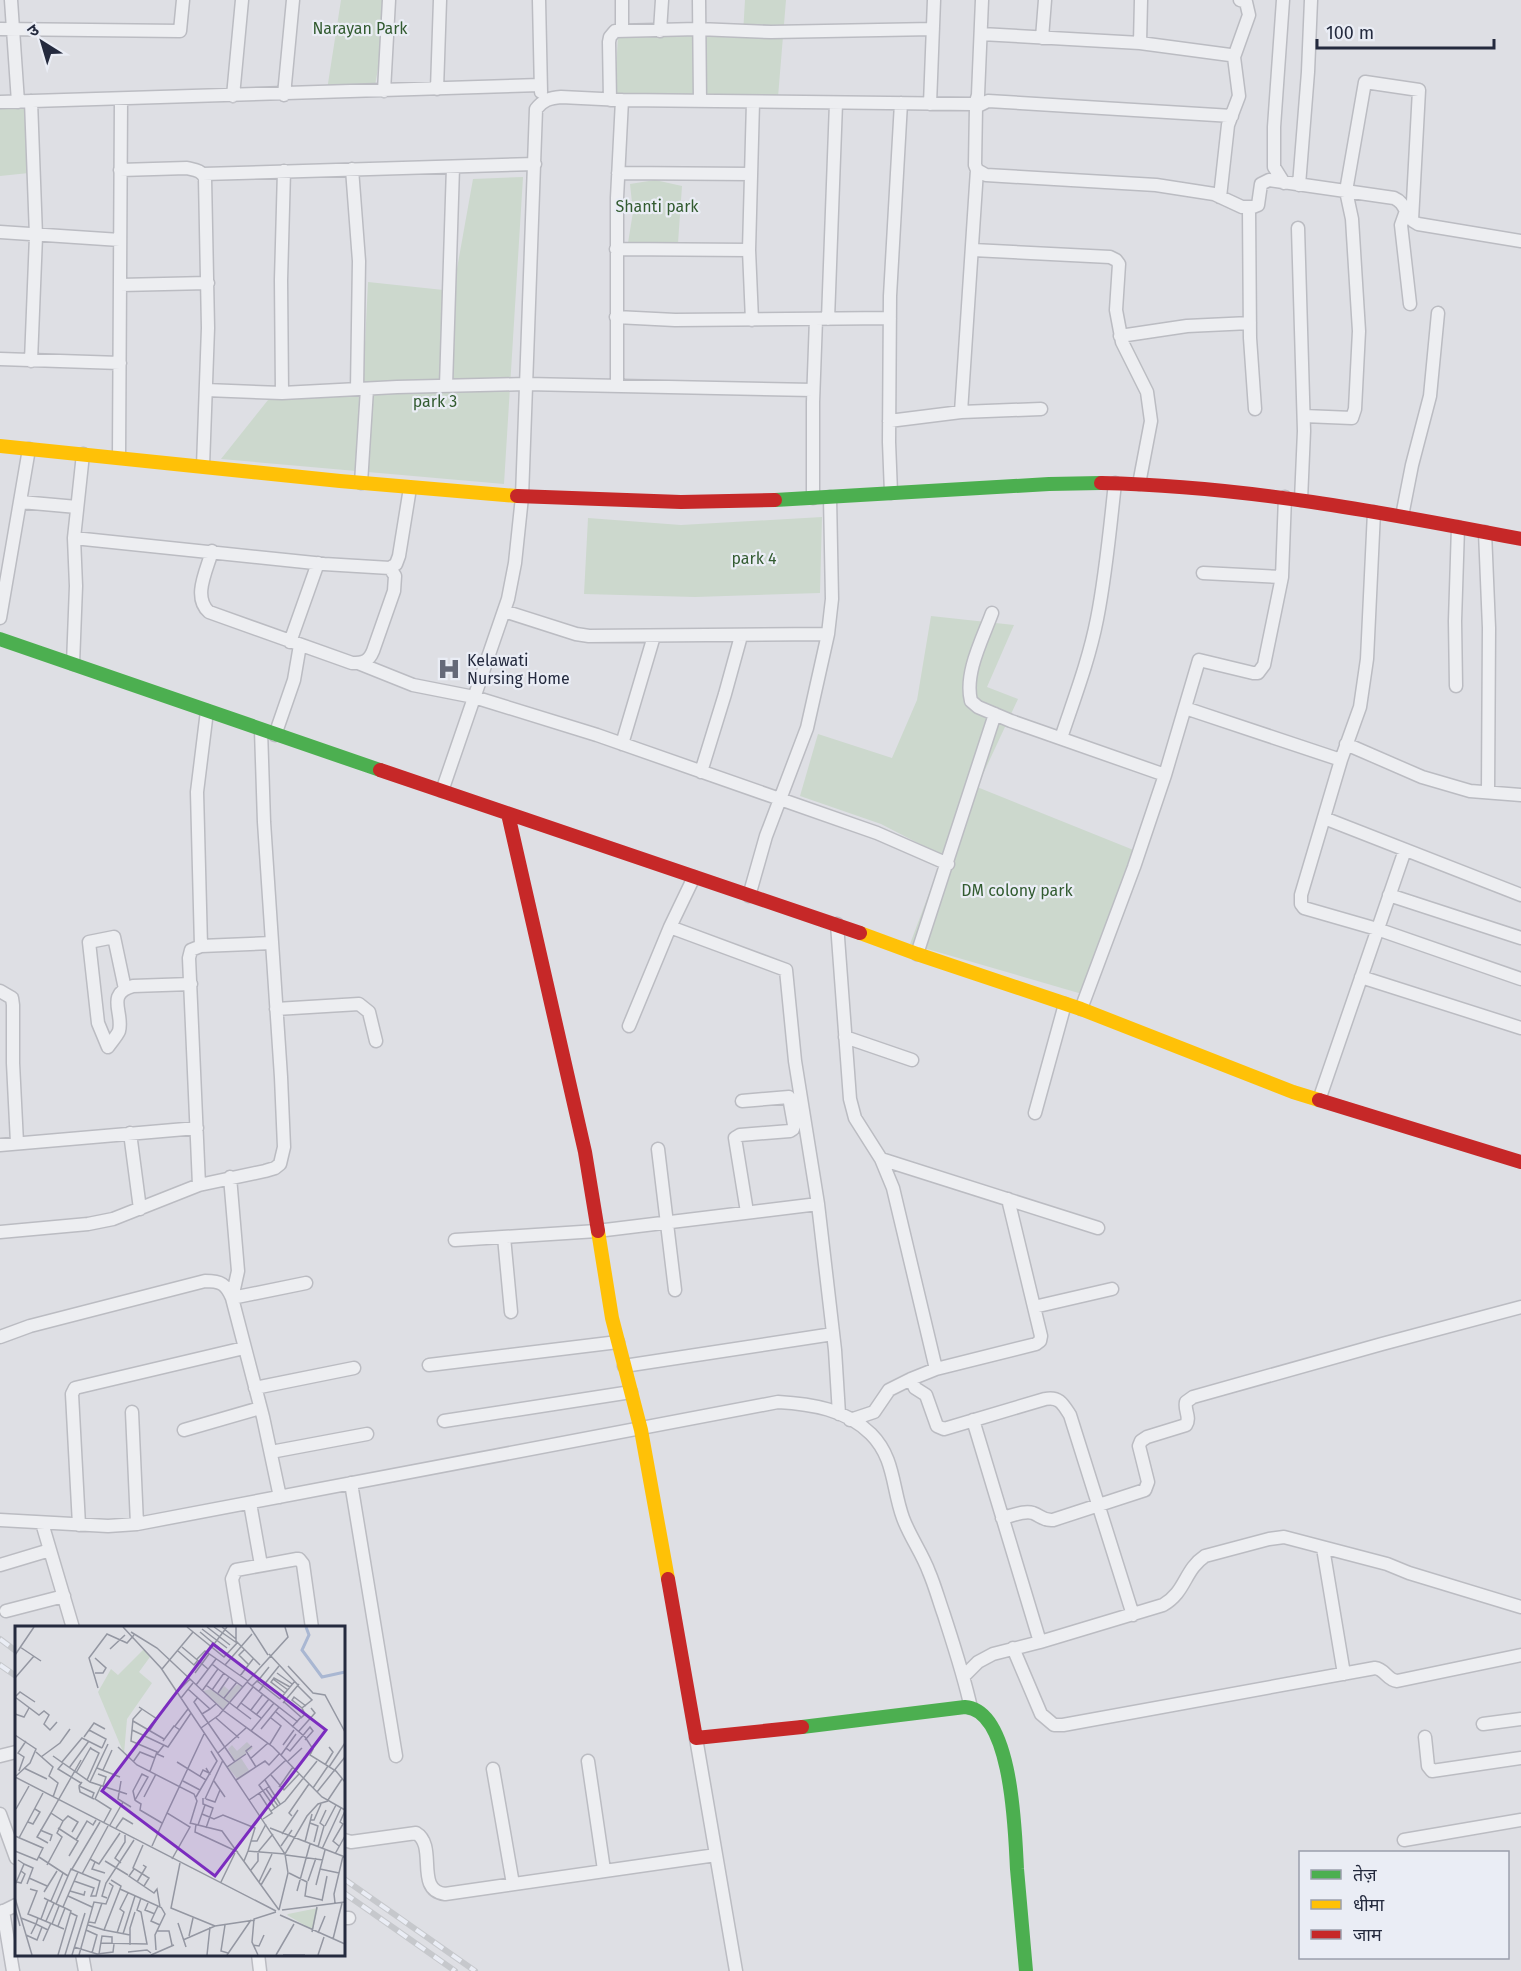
<svg xmlns="http://www.w3.org/2000/svg" width="1521" height="1971" font-family="'Fira Sans','Noto Sans Devanagari',sans-serif">
	<style>
		.green { fill: #ccd8cd }
		.lines { fill: none; stroke-linecap: round; stroke-linejoin: round }
		.street-casing { stroke: #bbbcc2; stroke-width: 15 }
		.street { stroke: #edeef1; stroke-width: 12 }
		.fast { stroke: #4caf50; stroke-width: 14 }
		.slow { stroke: #ffc107; stroke-width: 14 }
		.jam { stroke: #c62828; stroke-width: 14 }
		.rail-casing { stroke: #c6c8cc; stroke-width: 6 }
		.rail { stroke: #eaedf5; stroke-width: 4; stroke-dasharray: 11; stroke-linecap: butt }
		.labels { text-anchor: middle; stroke-width: 4.5; stroke-linejoin: round; paint-order: stroke }
		.park-label { font-size: 16px; fill: #325b30; stroke: #eaedf5 }
		.poi-label { font-size: 16px; fill: #242a3e; stroke: #eaedf5; text-anchor: start }
		.inset-river { fill: none; stroke: #a9b7d2; stroke-width: 3 }
		.inset-road { fill: none; stroke: #9497a2; stroke-width: 1.5 }
		.view { fill: #7b2cbf; fill-opacity: 0.15; stroke: #7b2cbf; stroke-width: 3 }
		.inset-edge { fill: none; stroke: #242a3e; stroke-width: 3 }
	</style>
	<rect width="100%" height="100%" fill="#dedfe4"/>
	<path class="green" d="M341,0H386L385,26L374,92L327,90Z
		M745,0H786L778,97L615,94L618,34H743Z
		M0,107L37,109L29,173L0,176Z
		M523,177L504,484L221,459L272,395L363,385L368,282L453,291L473,179Z
		M655,180L682,186L678,243H628L633,212L630,184Z
		M822,517L820,593L695,597L584,594L588,518L681,525Z
		M931,616L1014,625L987,687L1018,699L977,787L1141,853L1089,996L910,944L943,856L881,824L800,796L818,734L892,758L917,700Z"/>
	<g class="lines">
		<g class="street-casing">
			<path id="street" d="M11,0L18,102
				M539,0L541,92
				M699,0L700,101
				M1283,0L1274,127V167L1284,183
				M0,29L180,31L183,0
				M622,30V0
				M660,31L662,0
				M981,34L1140,43L1230,55L1234,57L1239,96L1228,125L1220,197
				M1042,38L1045,0
				M1140,43L1141,0
				M1234,57L1249,15L1246,2L1240,0
				M437,89L440,0
				M384,91L389,0
				M284,95L293,0
				M233,96L242,0
				M610,100L609,42L610,37L615,31L698,29L771,32L933,29
				M31,101L36,236L31,361
				M0,102L540,85
				M930,104L934,0
				M975,105L978,95L982,0
				M976,107L988,101L1232,116
				M352,169L359,261L357,389
				M120,170L187,168C195,170 201,170 205,178L208,328L203,466
				M977,170L986,175L1156,185L1214,194L1242,207H1253L1258,205L1261,184L1269,180L1394,198C1408,204 1403,217 1418,224L1521,241
				M618,173L751,174
				M203,174L535,164
				M1299,185L1308,72L1311,0
				M1248,208L1249,209L1250,338L1255,409
				M1406,211L1401,225L1410,304
				M1298,228L1304,431L1301,500
				M0,232L120,240
				M616,249L749,250
				M973,250L1110,257L1116,260L1119,264L1116,310L1122,342L1147,392L1151,421L1139,484
				M120,285L208,283
				M616,317L675,320L890,318
				M828,319L836,103
				M752,320L749,250L753,102
				M1120,336L1187,326L1250,323
				M0,359L120,363
				M617,385V198L622,100
				M446,386L453,167
				M206,390L282,393L397,387L526,384L813,390
				M282,393L281,280L284,171
				M961,412L977,170L975,165L976,107
				M1304,416L1352,418L1355,409L1359,331L1352,219L1346,191L1365,82L1419,90L1412,220
				M889,421L961,412L1041,409
				M119,457L121,99
				M361,483L367,389
				M891,493L889,442L890,296L901,103
				M813,498V402L816,319
				M21,502L77,507
				M1374,512L1367,659L1360,707L1341,760L1301,895V904L1304,908L1377,929L1521,979
				M1402,516L1412,465L1430,396L1438,313
				M1485,532L1489,628L1488,792
				M74,538L324,564L390,568L396,564L399,556L410,488
				M212,551C207,570 192,597 209,612L352,663C364,663 369,661 373,651L394,591L395,576L390,568
				M1203,573L1282,577
				M504,611L576,634L589,636L828,634
				M992,613C983,638 964,673 971,701L978,707L1011,721L1165,775
				M0,618L29,449
				M290,642L318,563
				M358,663L413,685L474,697L597,735L877,833L948,864
				M73,664L76,586L74,538L83,454
				M1456,686L1455,621L1458,527
				M1185,708L1341,760
				M275,735L294,680L300,645
				M1061,738C1074,699 1089,660 1097,619C1106,574 1110,528 1115,483
				M622,744L654,636
				M1346,744L1422,777L1470,791L1521,795
				M701,772L725,694L741,636
				M442,791L508,599L515,563L522,497L536,109C543,100 550,98 561,97L622,100L972,104L976,107
				M1324,818L1521,895
				M1389,895L1521,938
				M749,896L766,836L807,728L828,634L832,599L830,497
				M837,924L850,1099L855,1118L881,1159L893,1188L936,1369
				M670,927L786,970L795,1061L818,1204
				M201,946L197,792L207,711
				M917,954L995,714
				M1361,977L1521,1028
				M0,991L12,998L13,1005V1063L17,1143
				M276,1009L359,1004L369,1012L376,1041
				M1081,1009L1134,867L1165,775L1199,660L1253,673H1258L1264,665L1282,577L1285,497
				M629,1026L670,927L694,877
				M845,1037L912,1060
				M108,1047L98,1023L89,942L114,937L125,989
				M108,1047C111,1042 117,1036 119,1031C124,1013 105,994 133,986L191,984
				M1319,1100L1405,850
				M742,1101L789,1097L794,1125L793,1129L790,1131L740,1135L735,1138L747,1212
				M1035,1113L1065,1004
				M130,1133L140,1209
				M0,1145L197,1128
				M658,1149L675,1290
				M881,1159L1098,1228
				M230,1177L238,1271L232,1298L306,1283
				M199,1185L189,958L191,950L201,946L271,943
				M0,1232L88,1224L113,1219L199,1185L265,1171L275,1168L280,1164L284,1147L281,1077L264,822L261,730
				M504,1237L511,1312
				M455,1240L597,1231L818,1204L835,1350L839,1414
				M1034,1307L1112,1289
				M0,1337L30,1326L205,1281C221,1281 226,1284 232,1298L263,1417L280,1497
				M429,1365L618,1342
				M624,1366L833,1334
				M911,1379L915,1388L926,1395L937,1426L944,1429L1045,1399C1059,1396 1063,1404 1070,1415L1133,1615
				M255,1388L354,1368
				M132,1412L137,1524
				M850,1420L874,1412L889,1390L911,1379L936,1369L1036,1344L1040,1341L1041,1336L1008,1199
				M973,1420L1040,1642
				M444,1421L631,1392
				M184,1430L260,1408
				M271,1452L367,1434
				M351,1483L396,1756
				M250,1503L261,1565
				M1002,1518C1012,1516 1024,1510 1033,1513C1041,1516 1044,1521 1053,1520L1145,1490L1148,1482L1139,1446L1141,1441L1147,1437L1186,1425C1191,1417 1184,1411 1186,1402L1193,1397L1382,1344L1521,1307
				M0,1520L108,1526L137,1524L778,1402C811,1404 846,1409 871,1434C895,1458 892,1488 903,1518C910,1537 922,1553 929,1572C935,1586 939,1601 944,1615C954,1646 964,1676 971,1708
				M42,1523L73,1628
				M79,1525L72,1394L75,1388L244,1348
				M1323,1548L1344,1674
				M0,1565L50,1550
				M6,1611L64,1596
				M240,1628L232,1579L236,1570L297,1559H299L303,1564L312,1628
				M1013,1648L1041,1714L1054,1725H1063L1375,1668C1385,1669 1387,1680 1397,1681L1521,1655
				M964,1676L978,1662L993,1654L1040,1642L1163,1605C1186,1592 1184,1570 1205,1556L1269,1539L1284,1537L1387,1564L1409,1573L1521,1607
				M1483,1724L1521,1719
				M1425,1737L1428,1766L1432,1771L1521,1758
				M696,1738L736,1971
				M0,1756L16,1752
				M588,1761L604,1870
				M493,1769L513,1884
				M0,1814L16,1858
				M344,1840L351,1842L416,1833C438,1846 414,1890 445,1894L716,1855
				M1404,1840L1521,1820
				M3,1911L13,1971
				M0,1913L16,1905
				M344,1918H349
				M82,1954L85,1971
				M258,1954L260,1971"/>
		</g>
		<use href="#street" class="street"/>
		<path class="fast" d="M775,500L1049,484L1101,483
			M0,639L380,770
			M802,1727L965,1707C1013,1710 1015,1835 1017,1869C1020,1903 1023,1937 1026,1971"/>
		<path class="slow" d="M0,446L340,481L517,496
			M860,933L917,954L1081,1009L1293,1092L1319,1100
			M598,1231L612,1318L641,1430L668,1579"/>
		<path class="jam" d="M1101,483C1243,486 1382,512 1521,539
			M517,496L681,502L775,500
			M380,770L860,933
			M508,814L585,1152L598,1231
			M1319,1100L1521,1162
			M668,1579L696,1738L802,1727"/>
		<g class="rail-casing">
			<path id="rail" d="M0,1639L16,1651
				M0,1665L16,1676
				M344,1879L475,1971
				M344,1893L455,1971"/>
		</g>
		<use href="#rail" class="rail"/>
	</g>
	<defs>
		<g id="hospital-bare" transform="scale(1.8)"><path d="M-5-5h3v3.5h4V-5h3V5h-3V1.5h-4V5h-3Z" fill="#656978" stroke="#eaedf5" stroke-width="2.5" paint-order="stroke"/></g>
	</defs>
	<g fill-rule="evenodd">
		<use href="#hospital-bare" x="449" y="669"/>
	</g>
	<g class="labels">
		<g class="park-label">
			<text x="360" y="34">Narayan Park</text>
			<text x="657" y="212">Shanti park</text>
			<text x="435" y="407">park 3</text>
			<text x="754" y="564">park 4</text>
			<text x="1017" y="896">DM colony park</text>
		</g>
		<g class="poi-label">
			<text x="467" y="666">Kelawati<tspan x="467" dy="18">Nursing Home</tspan></text>
		</g>
	</g>
	<g transform="translate(15 1626)">
		<rect width="330" height="330" fill="#dedfe4"/>
		<path d="M129,23L135,31L124,46L137,57L112,93L109,128L83,66L96,43L103,49ZM223,58L227,61L208,83L188,65L196,63L203,67L209,60L215,65ZM232,116L238,122L226,132L235,146L223,154L212,140L220,135L213,123L217,119L222,125ZM303,282L298,304L272,289L273,288Z" fill="#ccd8cd"/>
		<path class="inset-river" d="M291,1L294,9L287,24L307,51L330,46"/>
		<path class="inset-road" d="M108,1L146,42L270,228L273,247L264,284M172,1L209,31L222,17L199,1M192,1L215,19M207,1L221,13M221,1V15L245,39M235,1L253,29M187,3L212,22M116,6L142,22L209,85L258,121L307,171L330,184M185,6L209,26M5,21L26,35M167,21L193,43M196,22L212,1M95,23L110,9M229,24L224,29L234,39M163,25L179,39L183,34M254,28L283,59M0,29L19,1M182,33L190,25L233,55M210,39L237,8M273,40L298,67L310,69L330,106M147,43L178,6M203,43L228,61M80,47H88L91,42L80,32M180,47L194,28M262,47L277,58M225,50L238,33M0,52L19,30M258,53L273,64M232,56L273,11L270,1M242,56L254,41M181,59L201,33M191,59L236,93M282,59L297,74L287,82L290,88L286,92M237,60L242,55L265,73M83,62L74,32L92,8L112,17L119,9M173,63L195,83L201,78M197,64L209,47M187,65L203,43L197,38M244,65L264,40M162,66L175,53M203,67L214,51M270,67L256,56L259,52L275,61M0,71L24,89L29,85L34,89L29,98L35,104L42,96M0,71L5,66L20,76M183,71L179,76L187,88L195,83M166,72L178,57M209,72L222,56M265,73L280,55M269,76L286,91L277,101M226,77L246,92M268,77L284,58M124,81L142,93L135,104M222,82L238,61M287,82L277,74L279,71L291,80M127,83L118,93L116,115L142,126L135,145M236,84L248,68M261,86L290,111L298,123L295,129L321,145L330,156M0,88L9,91L14,82M187,88L220,136M241,89L254,73M201,92L224,112M118,95L149,113M160,100L173,83M186,102L204,89L232,56L283,96M246,103L264,81M74,104L91,113L87,122M117,104L153,121L176,87M236,105L259,77M284,105L300,87L296,82M0,109L21,123L15,137L0,151M69,111L79,97L90,103M148,115L159,100L165,104M255,118L266,100L256,92M268,119L279,104M237,120L231,125L241,141M103,121L122,139L179,168L182,175L175,198M271,122L275,125L295,101L298,105L290,114M21,126L38,141L34,150L43,157L38,171M203,127L231,102M266,129L281,108M38,130L75,156L112,168M26,131L45,117L55,103M149,131L142,128L149,119M235,133L253,117M273,135L287,122M47,136L67,112L87,122M118,136L125,126L140,132M162,136L191,154L181,171M48,137L43,143L66,157M310,139L318,126L314,121M212,141L231,128M314,141L330,117M9,142L32,153M54,142L74,115M82,142L105,151M88,144L97,124M4,145L9,131L3,127L11,115M61,147L76,121M83,148L91,151L88,160M256,149L269,164L284,148M185,150L188,144L194,147L191,142M0,151L261,285M72,154L84,127L75,122M191,154L202,135L196,125M221,154L250,135L254,139L265,127M250,154L265,178M106,155L103,173L116,181M168,155L185,164M199,155L210,171M67,156L64,160L79,167L77,172M75,156L93,118M86,160L80,173L96,183L89,196M64,161L65,166L79,173M264,161L278,141M298,162L313,140M251,163L263,180M302,166L330,131M244,167L257,187L248,193M129,171L141,148M188,172V178L198,182L191,202M190,173L208,134M191,173L200,176L205,164M120,174L133,151L127,148L118,165L120,174L121,175L126,178L125,184L147,197M234,174L255,160M313,174L327,153M260,182L244,159L271,134M1,183L14,160M256,185L270,175L302,135M187,188L199,193L208,189L240,202L233,225M277,190L274,187L294,158M296,194H299L306,178M48,195L53,190L63,196L57,206M13,196L18,198L25,186L20,183M175,197L207,205L264,284M295,197L303,200L299,216M181,198L180,206L223,226M95,199L108,176M183,199L190,179M310,200L321,179M43,202L63,215L54,230M101,202L108,192L118,198M255,202L330,231M25,204L37,209L35,215M267,208L283,184M0,210L28,222L22,234L0,225M4,212L28,167M61,214L72,195L78,199L81,194M236,215H242L251,198M290,216L297,188M33,217L22,211L36,187M128,219L118,242L134,252L129,260M137,220L152,187M266,220L277,204M324,220L318,215L328,198L325,196L330,185M303,221L309,200L305,197L311,184M307,223L326,182M320,228L330,210M271,229L308,234M24,231L53,250M75,233L84,238L105,207M157,233L175,201L152,187L189,108M90,235L113,249M229,235L233,225L270,228L292,190L303,178L313,175M80,236L77,243L90,247M106,237L100,232L110,216V209M165,237L156,282L200,300M9,238L18,242L12,258M32,239L47,211L42,207L48,195L36,187L66,134M57,243L85,196M305,243L324,247M236,244L243,235V226L258,208M274,247L292,256L290,270L307,274M67,248L93,200M14,252L32,260M96,254L106,260L105,263L145,281L142,263L139,267L114,250L119,243M293,255L301,232M2,256L6,257L10,248L6,245M122,256L131,241L128,239M206,256L220,227M244,256L257,228M0,259L9,238L3,234M246,259L256,242M301,259L310,224M15,263L22,265L13,288L23,292M55,265L69,269L70,265M282,265L295,218M29,266L42,245M53,270L77,281M0,272L17,329M92,272L87,270L91,257L119,214M33,274L41,278L56,243L85,255L81,270H76L79,262L59,255M36,275L48,247M307,275L312,250M133,277L130,284L140,288M320,277L319,268L328,230M41,278L50,282L43,300M143,280L136,295L145,299M48,281L63,246M0,282L5,300M267,284L330,276M265,289L330,318M6,292L21,298L23,292L49,303M26,293L33,274L29,272M31,295L39,277M74,296L80,297L87,277M163,297L171,321M37,298L44,280M73,299L89,304L105,263M210,299L206,325L213,327M71,304L82,309L77,327M89,304L115,309M142,305H154L157,319M297,306L302,281M102,307L109,286L105,283L113,267M303,307L310,290M16,308L21,298L33,304M108,308L120,270M11,309L22,314L27,301M174,310L178,292M318,313L327,277M168,314L200,300L240,294M28,315L36,297M86,317L132,318L126,286L122,284L126,272M115,319V302L120,286M238,319L244,320L249,309M59,321L82,328L98,326L99,318M141,324L140,309L150,288L146,281M113,326L132,324L136,327M84,328L87,310L97,311V318M43,329L56,285L50,282M50,329L62,290L56,287M57,329L70,287M64,329L79,276L91,278L98,260L94,257M136,329L159,319M192,329L195,301M212,329L236,294M243,329L237,316L239,293L261,286M261,329L279,298M268,329H290M303,329L309,311"/>
		<path class="view" d="M198,18L311,104L200,250L87,165Z"/>
		<rect width="330" height="330" class="inset-edge"/>
	</g>
	<rect x="1299" y="1851" width="210" height="108" fill="#eaedf5" stroke="#9b9fac" stroke-width="1.5"/>
	<rect x="1311" y="1870" width="30" height="9" fill="#4caf50" stroke="#9b9fac" stroke-width="1.5"/>
	<text x="1353" y="1881" font-size="18" fill="#242a3e">तेज़</text>
	<rect x="1311" y="1900" width="30" height="9" fill="#ffc107" stroke="#9b9fac" stroke-width="1.5"/>
	<text x="1353" y="1911" font-size="18" fill="#242a3e">धीमा</text>
	<rect x="1311" y="1930" width="30" height="9" fill="#c62828" stroke="#9b9fac" stroke-width="1.5"/>
	<text x="1353" y="1941" font-size="18" fill="#242a3e">जाम</text>
	<g transform="translate(42 42) rotate(323)" stroke="#eaedf5" stroke-width="4.5" paint-order="stroke">
	<path d="M0-4.5L10 22L0 15L-10 22Z" fill="#242a3e"/>
	<text y="-9" font-size="16" font-weight="bold" text-anchor="middle" fill="#242a3e">उ</text>
	</g>
	<path d="M1317 39v9h177v-9" fill="none" stroke="#242a3e" stroke-width="3"/>
	<text x="1326" y="39" font-size="18" fill="#242a3e" stroke="#eaedf5" stroke-width="4.5" paint-order="stroke">100 m</text>
</svg>
